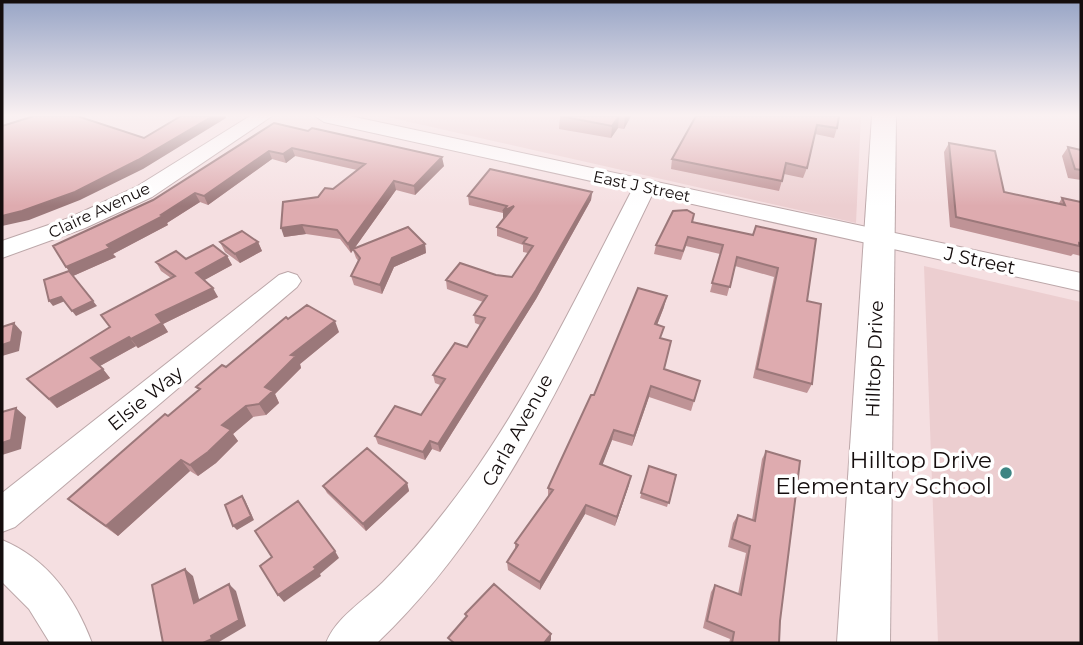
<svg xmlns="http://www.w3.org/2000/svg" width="1083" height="645" font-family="Montserrat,sans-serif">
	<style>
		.built { fill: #ecced0 }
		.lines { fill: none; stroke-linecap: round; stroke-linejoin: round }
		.minor-casing { stroke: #bca7a9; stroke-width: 2 }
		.major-casing { stroke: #bca7a9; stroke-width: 2 }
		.minor { fill: #fff; fill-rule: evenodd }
		.major { fill: #fff; fill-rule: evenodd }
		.wall { fill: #bf9396 }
		.shaded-wall { fill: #9b787a }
		.building { fill: #deabaf; stroke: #9b787a; stroke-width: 2 }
		.poi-dot { fill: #3d8583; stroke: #fff; stroke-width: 2.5 }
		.labels { text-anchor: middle; stroke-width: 7; stroke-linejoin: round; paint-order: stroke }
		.far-street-label { font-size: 16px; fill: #140d0d; stroke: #fff }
		.street-label { font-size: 19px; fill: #140d0d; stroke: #fff }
		.near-poi-label { font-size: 23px; fill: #140d0d; stroke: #fff; text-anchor: end }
	</style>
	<rect width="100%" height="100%" fill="#f5dfe1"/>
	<path class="built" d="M383,116H861L856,223Z
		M924,266L1081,302V643H938Z"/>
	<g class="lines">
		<g class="minor-casing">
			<path id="minor" d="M250,116H272L152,197L85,228L2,258V241L69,218L136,187Z
				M315,116H350L1081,273V291L652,195C575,353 506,520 377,643H326C336,617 364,601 383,582C415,550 443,515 469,479C533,389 581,288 632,190L324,122Z
				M288,272L297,275L301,281L297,287L15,527L2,532V493L279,275Z
				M2,540C48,559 75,598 92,643H50L29,609L2,582Z"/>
		</g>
		<g class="major-casing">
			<path id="major" d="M872,116H896L890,643H837Z"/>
		</g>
		<use href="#minor" class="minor"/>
		<use href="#major" class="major"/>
	</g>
	<path class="wall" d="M560,116H631L624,129L618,128L611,138L559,129Z
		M839,116L837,128L834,138L815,134L807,168L803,178L784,174L779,191L671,169L672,159Z
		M274,123L444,166L415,195L396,190L354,249L425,244L426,253L394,267L382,294L354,285L351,276L359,262L356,258L353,250L351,253L340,239L306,234L284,237L318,197L333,189L357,170L295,156L286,163L272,159L208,205L200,202L167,223L168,225L113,254L116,257L73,276L66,267L153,200Z
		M949,143L1004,192L1059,203L1062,198L1081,202V256L1073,254L1071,256L950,227L944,152Z
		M1068,147L1081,150V180L1068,178L1062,156Z
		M592,192L591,200L536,299L440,452L432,449L425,460L378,444L375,436L421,415L440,385L435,383L433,375L467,347L480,325L475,323L474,315L483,302L447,289L446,280L496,275L512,277L528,253L523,252V245L497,236V227L503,219V213L469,205L468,196Z
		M693,222L753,235L807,301L812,384L807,393L753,378L774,277L735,266L727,296L710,292L720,254L686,246L681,260L654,254L656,245Z
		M220,242H258L262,251L240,263L225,252Z
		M227,256L232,265L204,280L218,297L163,324L168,332L138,348L136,346L100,366L110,378L57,408L27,379L110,327L171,278L161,271L156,262Z
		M664,307L657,325L661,338L664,369L700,381L691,411L649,397L632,446L612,440L602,465L629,485L615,526L585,514L540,590L508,570L507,562L515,549V543L548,497V488L594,395Z
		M288,319L339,332L300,364L301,368L275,394L279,403L266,415L253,417L233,434L238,441L216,463L198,476L190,471L118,536L80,509L68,499L199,391L196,387L226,367Z
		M766,451L780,621L779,643H729L730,639L703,628L711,592L715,585L738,594L746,553L728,547L733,523L738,515L752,520L762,459Z
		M649,466L676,475L667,507L640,498Z
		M407,483L409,491L366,531L327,493L323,486Z"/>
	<path class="shaded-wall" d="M213,116H226V118L143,169L80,200L29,220L2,226V216Z
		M619,116L618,128L611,138L612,126Z
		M625,116H631L624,129Z
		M292,148L295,156L286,163L283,154Z
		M269,151L272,159L208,205L204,196Z
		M442,157L444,166L415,195L414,186Z
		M394,181L396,190L351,253L348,244Z
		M592,192L591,200L536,299L440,452L438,444Z
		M195,193L200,202L167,223L168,225L113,254L116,257L73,276L66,267L161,215Z
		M514,206L503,219V211Z
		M302,225L306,234L284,237L281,228Z
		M258,242L262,251L240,263L235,254Z
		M425,244L426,253L394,267L382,294L380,285L392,258Z
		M227,256L232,265L201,282L196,273Z
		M213,288L218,297L163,324L168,332L138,348L131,339L156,315Z
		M667,296L664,307L653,335L655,324Z
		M61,297L65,301L53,306L49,301Z
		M93,301L97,306L76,316L72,311Z
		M335,321L339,332L300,364L301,368L275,394L279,403L266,415L259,404L265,387L291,355Z
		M14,323L22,332L19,351L2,356V345Z
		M129,337L136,346L98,367L91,358Z
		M103,369L110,378L57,408L49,399Z
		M651,386L649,397L632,446L634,436Z
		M246,406L253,417L233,434L238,441L216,463L198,476L190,465L222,425Z
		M16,408L26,417L21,449L2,455V443Z
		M614,430L612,440L599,474L600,464Z
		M430,441L432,449L425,460L423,452Z
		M181,460L190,471L118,536L106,526Z
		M631,476L629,485L615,526L617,517Z
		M407,483L409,491L366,531L363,524Z
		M242,496L245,500L254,520L237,530L233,526Z
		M586,505L585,514L540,590V582Z
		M335,551L339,558L320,574L321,576L284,602L278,595Z
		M185,569L193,576L202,610L194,603Z
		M229,584L236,591L246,626L219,642L220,643H203L211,636Z
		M551,634V640L549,643H544Z"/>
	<path class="building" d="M34,116H77L144,138L181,116H213L138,160L75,192L22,211L2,216V126Z
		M560,116H619L612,126Z
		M696,116H839L837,128L817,125L807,168L786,163L782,181L672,159Z
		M274,123L308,131L312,128L321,130L442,157L414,186L394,181L348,244L337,230L302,225L281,228L283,202L318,197L325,188L333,189L365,164L292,148L283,154L269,151L204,196L195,193L161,215L163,216L107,245L110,248L66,267L53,246L153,200Z
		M949,143L995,151L1004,192L1065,205L1062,198L1081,202V244L1079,243V246L956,217Z
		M1068,147L1081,150V170L1075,169Z
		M490,169L592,192L536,290L438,444L430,441L423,452L375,436L395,406L421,415L445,379L433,375L455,343L467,347L485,318L474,315L487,296L446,280L460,263L496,275L512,277L533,246L523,243L527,238L497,227L514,206L503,211L507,206L468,196Z
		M687,210L694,214L692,222L753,235L756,226L816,239L807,301L821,304L812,384L757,369L778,268L737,257L730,287L712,283L723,245L688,237L683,251L656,245L673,211Z
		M408,227L425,244L392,258L380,285L351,276L360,258L353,249Z
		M242,231L258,242L235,254L220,242Z
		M213,245L227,256L196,273L213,288L156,315L162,323L131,339L129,337L91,358L103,369L49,399L27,379L110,327L101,315L175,276L156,262L176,251L186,259Z
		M69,271L93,301L72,311L61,297L49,301L44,280Z
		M638,288L667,296L655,324L664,327L660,338L671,341L664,369L700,381L694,401L651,386L634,436L614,430L600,464L631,476L617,517L586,505L540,582L507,562L518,545L515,543L553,490L548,488L591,395H594Z
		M307,305L335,321L291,355L296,356L265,387L273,391L259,404L246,406L222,425L231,430L208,452L190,465L181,460L106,526L68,499L165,414L168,416L200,389L196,387L222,365L226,367L286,317L288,319Z
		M14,323L11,342L2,345V327Z
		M16,408L11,440L2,443V412Z
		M367,448L407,483L363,524L323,486Z
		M766,451L800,461L780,621L779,643H732L734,632L707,621L715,585L741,595L750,546L732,539L738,515L755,521Z
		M649,466L676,475L669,503L641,493Z
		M242,496L251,516L233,526L225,505Z
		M298,501L335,551L314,567L316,569L278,595L260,566L272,557L255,531Z
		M185,569L194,603L229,584L239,620L211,636L212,639L203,643H163L152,585Z
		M494,584L551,634L544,643H454L448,638L467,616L465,614Z"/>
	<linearGradient id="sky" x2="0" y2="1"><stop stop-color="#98a5c6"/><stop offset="0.56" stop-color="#faf1f2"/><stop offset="1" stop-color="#faf1f2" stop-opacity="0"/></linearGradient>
	<rect width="1083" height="206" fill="url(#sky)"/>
	<circle class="poi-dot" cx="1006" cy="473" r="7"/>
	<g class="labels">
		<g class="far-street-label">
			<text transform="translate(642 186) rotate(12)" y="6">East J Street</text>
			<text transform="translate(99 210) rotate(-25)" y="6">Claire Avenue</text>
		</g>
		<g class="street-label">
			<text transform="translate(980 260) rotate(12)" y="7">J Street</text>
			<text transform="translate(874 359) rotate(-88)" y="7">Hilltop Drive</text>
			<text transform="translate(145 398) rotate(-39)" y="7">Elsie Way</text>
			<text transform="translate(517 430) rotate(-61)" y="7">Carla Avenue</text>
		</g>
		<g class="near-poi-label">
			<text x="992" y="468">Hilltop Drive<tspan x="992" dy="26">Elementary School</tspan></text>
		</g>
	</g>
	<rect width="1083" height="645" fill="none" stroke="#140d0d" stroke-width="7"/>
</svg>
